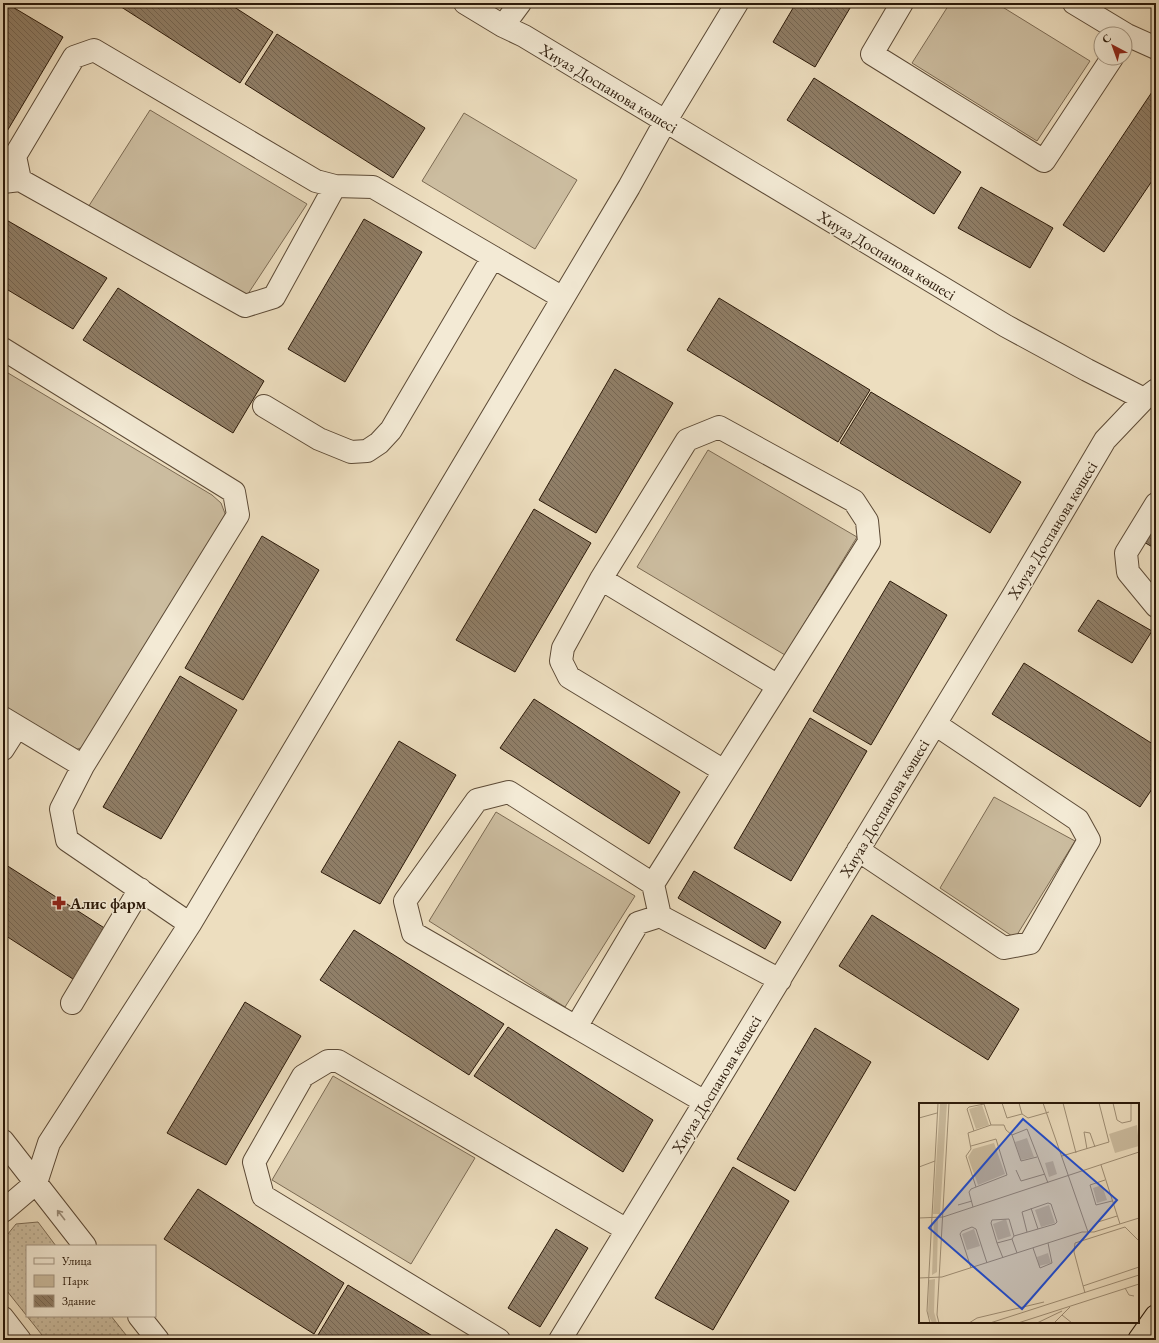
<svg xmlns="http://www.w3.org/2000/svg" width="1159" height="1343" font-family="'EB Garamond',serif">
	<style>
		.grass { fill: url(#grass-dots); stroke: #7c6b54 }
		.green { fill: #ccbda0; stroke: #7c6b54 }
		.building { fill: url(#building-back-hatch); stroke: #2b1909 }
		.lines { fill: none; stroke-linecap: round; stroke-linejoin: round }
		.minor-casing { stroke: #5c4a36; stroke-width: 24 }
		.highway-casing { stroke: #2b1909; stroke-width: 24 }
		.minor { stroke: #f3ead5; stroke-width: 22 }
		.highway { stroke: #eddebf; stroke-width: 22 }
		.oneway { stroke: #998c79 }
		.labels { text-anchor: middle; stroke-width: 3; stroke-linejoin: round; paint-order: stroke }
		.street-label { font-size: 16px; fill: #2b1909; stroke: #f3ead5 }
		.poi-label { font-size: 16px; font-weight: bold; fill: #2b1909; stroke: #f3ead5; text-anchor: start }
		.inset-road { fill: none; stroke: #9f8f76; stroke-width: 1 }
		.view { fill: #1d4ed8; fill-opacity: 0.15; stroke: #1d4ed8; stroke-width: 2 }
		.inset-edge { fill: none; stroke: #2b1909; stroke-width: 2 }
	</style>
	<defs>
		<pattern id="grass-dots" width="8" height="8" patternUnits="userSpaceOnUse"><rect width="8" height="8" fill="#ccbda0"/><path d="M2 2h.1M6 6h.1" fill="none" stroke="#afa288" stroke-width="1.8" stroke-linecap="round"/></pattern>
		<pattern id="building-back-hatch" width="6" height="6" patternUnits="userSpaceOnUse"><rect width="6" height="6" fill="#907f68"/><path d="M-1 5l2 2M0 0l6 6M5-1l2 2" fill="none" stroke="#766754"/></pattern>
	</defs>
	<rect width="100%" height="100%" fill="#eddebf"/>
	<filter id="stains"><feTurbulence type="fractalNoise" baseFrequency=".005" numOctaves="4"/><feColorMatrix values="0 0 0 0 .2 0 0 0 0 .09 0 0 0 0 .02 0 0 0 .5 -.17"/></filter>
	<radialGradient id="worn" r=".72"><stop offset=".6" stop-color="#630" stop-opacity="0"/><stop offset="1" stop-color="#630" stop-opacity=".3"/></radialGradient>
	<path class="grass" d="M38,1222L56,1246H27V1316H111L130,1340H46L3,1286V1240L16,1224Z"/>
	<path class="green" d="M950,3H996L1090,61L1037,141L912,63Z
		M150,110L307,204L242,303L85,212Z
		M464,113L577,180L535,249L422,181Z
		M3,370L212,495L221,503L226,516L88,746L77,749L3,706Z
		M708,450L857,537L785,655L637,567Z
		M994,797L1075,841L1015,938L940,888Z
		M496,812L635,896L565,1007L429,921Z
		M333,1076L475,1158L411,1264L272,1180Z"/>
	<path class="building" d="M6,3L63,37L3,138V7Z
		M115,3H228L273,32L240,83Z
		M796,3H853L815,67L773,42Z
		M277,34L425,128L393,178L245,84Z
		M814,78L961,172L934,214L787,120Z
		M1156,86V175L1104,252L1063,225Z
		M981,187L1053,228L1030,268L958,228Z
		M3,218L107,278L73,329L3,287Z
		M364,219L422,252L345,382L288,349Z
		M118,288L264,381L233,433L83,340Z
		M719,298L870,390L838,442L687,350Z
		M615,369L673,403L596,533L539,500Z
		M871,392L1021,482L990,533L840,443Z
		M534,509L591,543L515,672L456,640Z
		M1156,519V549L1142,541Z
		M262,536L319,570L243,700L185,668Z
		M890,581L947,615L871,745L813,711Z
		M1098,600L1152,631L1132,663L1078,631Z
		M1024,663L1156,746V783L1140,807L992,714Z
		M180,676L237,710L161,839L103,807Z
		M534,699L680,792L649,844L500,748Z
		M810,718L867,751L791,881L734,848Z
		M399,741L456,775L380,904L321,872Z
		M3,863L106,929L76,981L3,934Z
		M694,871L781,922L765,949L678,898Z
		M872,915L1019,1009L988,1060L839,966Z
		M354,930L504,1024L469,1075L320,980Z
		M245,1002L301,1036L226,1165L167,1133Z
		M508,1027L653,1120L623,1172L474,1076Z
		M815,1028L871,1062L795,1191L737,1159Z
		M733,1167L789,1201L713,1330L655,1298Z
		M198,1189L344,1283L314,1334L164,1239Z
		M556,1229L588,1248L540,1327L508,1308Z
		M348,1285L439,1340H325L318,1335Z"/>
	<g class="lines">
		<g class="minor-casing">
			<path id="minor" d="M465,3L503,26L524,36L1006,326L1087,370L1144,399
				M902,3L872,54L1044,161L1112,58
				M1074,3L1127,35L1156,48
				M503,26L520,3
				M20,180L15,156L74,57L94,50L316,181L335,186L373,187L563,298
				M3,182L20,180L245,306L274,297L335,186
				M3,349L234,492L238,515L83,766L61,809L67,840L190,924
				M264,406L319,439L351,452L367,451L379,443L391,430L493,257
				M1156,504L1126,553L1128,572L1156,606
				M601,579L778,686
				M3,718L83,766
				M3,749L17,727
				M724,771L569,677L561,661L563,648L601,579L687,440L719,427L854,501L867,521L869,542L653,884L660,916L780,980
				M858,850L1004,948L1030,943L1089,840L1078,820L935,724
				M660,916L638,923L576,1027L705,1102
				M72,1003L140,889
				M576,1027L413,933L405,901L477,800L509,792L653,884
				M3,1141L85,1246
				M3,1211L36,1183L49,1143L190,924L563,298L629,187L665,122L737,3
				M139,1316L158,1340
				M3,1318L20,1340
				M499,1340L263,1196L254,1162L303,1076L328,1061H338L627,1230
				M560,1340L1013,596L1105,440L1144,399L1156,390"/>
		</g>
		<g class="highway-casing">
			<path id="highway" d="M1139,1340L1156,1316"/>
		</g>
		<use href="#minor" class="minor"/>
		<use href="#highway" class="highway"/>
	</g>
	<defs><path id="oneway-shaft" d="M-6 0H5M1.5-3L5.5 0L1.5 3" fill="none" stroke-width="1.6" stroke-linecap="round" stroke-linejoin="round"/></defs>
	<use class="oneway" href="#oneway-shaft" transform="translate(61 1215) rotate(-128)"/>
	<defs>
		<g id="pharmacy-bare" transform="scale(1.08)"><path d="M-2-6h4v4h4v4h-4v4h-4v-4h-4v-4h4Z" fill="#8f2418" stroke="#f3ead5" stroke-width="2.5" paint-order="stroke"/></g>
	</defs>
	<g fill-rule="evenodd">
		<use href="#pharmacy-bare" x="59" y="903"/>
	</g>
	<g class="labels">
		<g class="street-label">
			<text transform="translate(609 88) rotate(31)" y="6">Хиуаз Доспанова көшесі</text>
			<text transform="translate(887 255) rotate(31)" y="6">Хиуаз Доспанова көшесі</text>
			<text transform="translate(1052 530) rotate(-59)" y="6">Хиуаз Доспанова көшесі</text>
			<text transform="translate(884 808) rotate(-59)" y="6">Хиуаз Доспанова көшесі</text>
			<text transform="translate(716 1084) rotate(-59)" y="6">Хиуаз Доспанова көшесі</text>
		</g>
		<g class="poi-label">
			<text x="70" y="909">Алис фарм</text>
		</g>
	</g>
	<g transform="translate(919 1103)">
		<rect width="220" height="220" fill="#eddebf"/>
		<path d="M21,0H28L21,111H14ZM19,116L18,169L13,172L15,117ZM16,176L15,209L18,220H13L9,211L10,177Z" fill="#ccbda0"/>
		<path d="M63,2L70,22L57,26L50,6ZM218,22L220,43L196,50L190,31ZM108,35L115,54L102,57L96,39ZM75,40L86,71L59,82L49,54L54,46ZM134,58L138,71L130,74L126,60ZM183,82L188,97L178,100L174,85ZM130,102L136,120L122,124L116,107ZM87,116L92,133L79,137L74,121ZM55,126L61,143L48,147L43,131ZM129,150L132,160L120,163L118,154Z" fill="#ccbda0"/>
		<path class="inset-road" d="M83,0L88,15L103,11M100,0L103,11L109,15L130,9M124,0L169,129M144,0L157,50M194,0L198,17L203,20L212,18V0M0,15L18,10M55,28L48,6L50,4L65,1L72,22M93,32L108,26L129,80M52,43L77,36L88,72L52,86L50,89L54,104M168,46L165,29L171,30L176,44M143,53L190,39L180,0M182,62L201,121M0,64L16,58M97,67L102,78L126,71M186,77L171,82L177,102L193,98M57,84L47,53L52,46L49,30L72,22H85L87,27L93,32L102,58L118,54M39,102L53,98M112,105L119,126M0,115L24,114L220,49M179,119L198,113M78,140L72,120L73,117L90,116L95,133M114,145L121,165L133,160L129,140M98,150L93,136L95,133L136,121L138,119L132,101L129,100L103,109L108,129M84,155L78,140L93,136M0,160V175M52,165L41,131L43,128L53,124L57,126L68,160M0,175L23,174L163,129H175L220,115M164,183L220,164M206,185L210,192L215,193M166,190L155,149L156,140L206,124L220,138M143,212L153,220M11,220L8,208L19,0M20,220L18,212L30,0M50,220L58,215L125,199M71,220L220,172M99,220L220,181M118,220L143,208M135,220L151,204"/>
		<path class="view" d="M104,16L198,97L103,206L10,125Z"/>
		<rect width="220" height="220" class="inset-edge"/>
	</g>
	<rect width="1159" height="1343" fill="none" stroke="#eddebf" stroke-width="16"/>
	<rect x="4" y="4" width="1151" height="1335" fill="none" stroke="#2b1909" stroke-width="2"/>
	<rect x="8" y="8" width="1143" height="1327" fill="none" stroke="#2b1909"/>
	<rect x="26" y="1245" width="130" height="72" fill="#f3ead5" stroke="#a39683"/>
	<rect x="34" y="1258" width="20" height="6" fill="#f3ead5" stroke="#a39683"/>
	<text x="62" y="1265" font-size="12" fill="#2b1909">Улица</text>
	<rect x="34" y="1275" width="20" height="12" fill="#ccbda0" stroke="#a39683"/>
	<text x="62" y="1285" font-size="12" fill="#2b1909">Парк</text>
	<rect x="34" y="1295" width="20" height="12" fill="url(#building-back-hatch)" stroke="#a39683"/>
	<text x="62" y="1305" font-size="12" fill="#2b1909">Здание</text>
	<g transform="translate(1113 46) rotate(319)"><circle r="19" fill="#f3ead5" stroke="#a39683"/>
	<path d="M0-3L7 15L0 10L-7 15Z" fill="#8f2418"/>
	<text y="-6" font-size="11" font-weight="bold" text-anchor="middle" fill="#2b1909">С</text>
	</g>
	<rect width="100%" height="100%" filter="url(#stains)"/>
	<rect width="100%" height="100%" fill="url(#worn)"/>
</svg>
